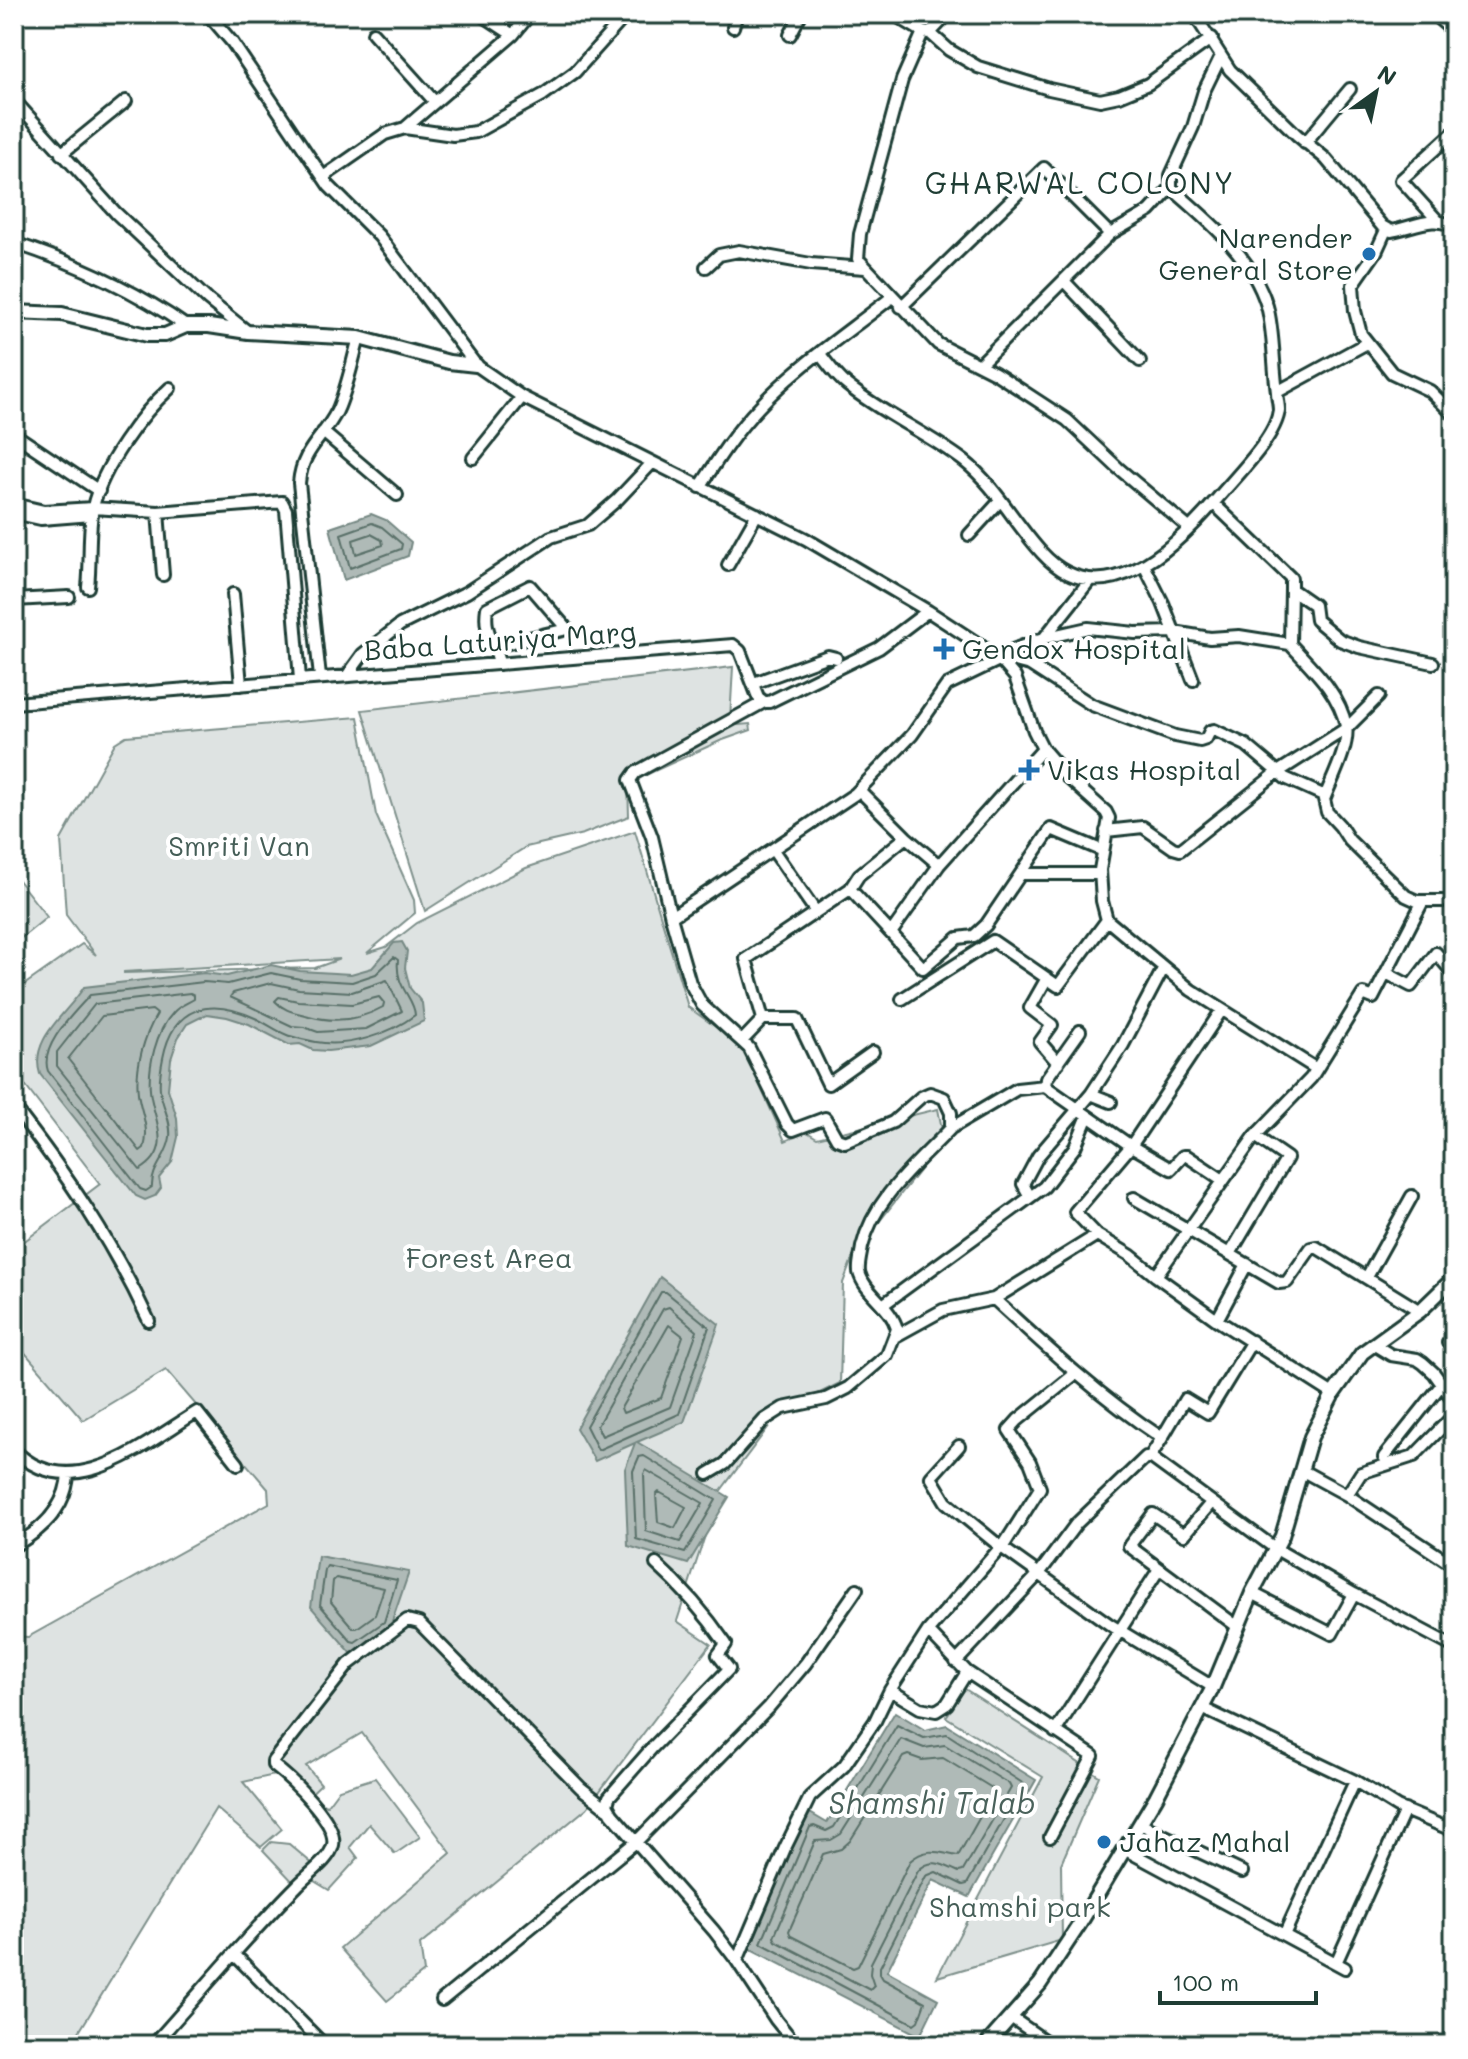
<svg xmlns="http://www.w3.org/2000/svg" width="1468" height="2059" font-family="Mali,sans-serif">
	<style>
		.green { fill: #dee3e2; stroke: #7e908b; stroke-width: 2; fill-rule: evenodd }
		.water { fill: #afbab7; stroke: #758883; stroke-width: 2 }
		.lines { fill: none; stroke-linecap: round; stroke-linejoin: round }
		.shore { stroke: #596f68; stroke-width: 2 }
		.minor-casing { stroke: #1f3d34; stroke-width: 16 }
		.tertiary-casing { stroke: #1f3d34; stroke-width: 18 }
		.minor { stroke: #fff; stroke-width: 10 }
		.tertiary { stroke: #fff; stroke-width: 12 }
		.poi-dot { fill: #1f6fb2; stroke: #fff; stroke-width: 3 }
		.labels { text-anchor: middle; stroke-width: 8; stroke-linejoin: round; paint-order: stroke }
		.poi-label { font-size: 28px; fill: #1f3d34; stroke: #fff; text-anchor: start }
		.street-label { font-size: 28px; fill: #1f3d34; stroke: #fff }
		.park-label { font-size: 28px; fill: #455e57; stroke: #fff }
		.neighbourhood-label { font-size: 30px; letter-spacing: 2px; fill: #1f3d34; stroke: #fff }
		.water-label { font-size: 30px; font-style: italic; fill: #4a625b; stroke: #fff }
	</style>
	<rect width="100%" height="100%" fill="#fff"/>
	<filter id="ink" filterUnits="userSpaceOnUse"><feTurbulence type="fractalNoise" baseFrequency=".0125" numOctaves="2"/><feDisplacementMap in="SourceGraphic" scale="16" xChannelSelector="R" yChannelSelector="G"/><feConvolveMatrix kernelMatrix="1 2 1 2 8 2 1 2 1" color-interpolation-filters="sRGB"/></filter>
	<g filter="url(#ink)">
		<path class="green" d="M733,667L730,720L738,725L750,724L751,730L720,741L628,783L629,816L583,834L526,847L425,911L362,710Z
			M358,717L376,815L414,900L415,913L367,953L386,947L417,923L526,868L635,831L688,1007L742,1046L785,1141L807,1132L817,1138L938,1109L944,1139L854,1254L843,1283L840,1383L779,1413L719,1493L677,1621L711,1644L587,1808L420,1945L424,1972L387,2001L340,1948L451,1853L362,1733L306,1766L321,1784L303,1801L279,1774L243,1782L282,1829L261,1847L216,1808L71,2045H14V1636L28,1637L269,1503L268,1489L166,1370L83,1420L14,1340V1249L100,1184L14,1071V992L82,944L96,955L66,915L61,840L115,743L126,736ZM340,959L315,968L124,973V972Z
			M14,875L47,917L14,944Z
			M965,1689L1099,1776L1061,1864L1062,1940L937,1977L1043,1777L946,1717Z
			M375,1778L420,1837L395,1854L369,1824L350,1847L358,1858L329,1890L314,1881L294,1883L263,1850L271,1842L289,1844L321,1871L339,1850L311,1813L312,1799L327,1805L339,1789Z"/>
		<path class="water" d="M371,514L386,520L411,542L408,556L344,580L330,528Z
			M402,942L407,951L405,968L410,988L422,1003L424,1021L371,1046L328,1051L313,1050L300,1044L289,1045L249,1024L227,1017L207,1014L187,1024L178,1038L171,1059L168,1089L177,1118L178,1137L172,1162L159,1178L161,1188L155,1196L145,1200L136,1196L40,1074C29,1039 67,1014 84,987L204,973L227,976L271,965L300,971L351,974L372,968L394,943Z
			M660,1277L719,1324L684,1422L637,1442L729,1497L688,1564L628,1546L625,1469L635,1443L595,1461L576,1428Z
			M318,1556L409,1572L390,1627L352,1654L311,1607Z
			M895,1712L925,1730L947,1725L1036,1780L969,1897L933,1880L887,1971L938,1999L920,2036L749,1948L808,1812L827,1823Z"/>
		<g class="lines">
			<path class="shore" d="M372,523L382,527L402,544L401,549L350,568L341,534Z
				M371,534L382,540L383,545L356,554L353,540Z
				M394,957L398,960C395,988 414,997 415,1015C390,1034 348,1048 316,1042C311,1041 292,1037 287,1035C276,1031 266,1023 255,1018C210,997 173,1006 163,1058C161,1068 159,1080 160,1089C161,1105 172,1120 170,1137C168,1156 151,1168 152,1187L146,1191L140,1189L48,1071C39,1046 74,1013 90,995L204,982L228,984L271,973L300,979L352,982L376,974Z
				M387,980L402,1011L366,1029L318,1032L304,1027L292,1026L230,997L233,993L271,983L299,989L352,992Z
				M190,993L194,995V999C188,1003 178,1006 173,1013C156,1031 148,1066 150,1090C152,1118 176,1149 140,1170L57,1066V1052L95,1004Z
				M379,997L384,1003L383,1007C360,1020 334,1023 309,1016C296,1012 285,1012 275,1001L279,997L298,1001L352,1004Z
				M152,1010L157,1014C144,1036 135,1067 138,1093C141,1114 150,1127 144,1148L140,1151L68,1059L102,1016Z
				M661,1292H666L709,1327L679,1414L598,1450L586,1426Z
				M669,1307L697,1331L670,1407L602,1436L597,1426L663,1309Z
				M669,1325L683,1336L661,1398L623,1413L621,1408Z
				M644,1456L716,1500L685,1553L636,1539L633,1471L639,1457Z
				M646,1470L703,1503L680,1542L646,1531L644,1474Z
				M659,1492L686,1507L675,1528L658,1522L656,1495Z
				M327,1566L397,1580L384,1622L355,1642L351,1641L320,1605L325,1570Z
				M336,1578L384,1588L375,1615L357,1628H353L331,1602L333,1581Z
				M897,1725L924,1738L947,1734L1024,1784L967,1884L963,1885L936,1872L926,1876L880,1967V1974L883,1979L925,2002L918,2021L914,2024L761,1943L810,1827L814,1826L826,1831L834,1827Z
				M901,1739L924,1748L945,1745L1009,1784L1011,1788L963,1871L959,1872C943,1865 931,1857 918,1871L871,1963L870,1974L874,1986L870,1990L776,1941L774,1937L815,1841L831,1840L841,1834Z
				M908,1755L922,1760L943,1758L992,1788L994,1792L958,1856C939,1853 927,1846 910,1861L858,1966L853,1968L791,1936L789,1931L823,1854L841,1849L850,1841L903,1757Z"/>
			<g class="minor-casing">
				<path id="minor" d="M208,14L232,42L329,186L379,236L476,365L522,397L806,539L928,611L997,656L1015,677L1034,731L1043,749L1067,777L1106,812L1109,818L1100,870L1102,901L1107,920L1191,990L1315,1068
					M481,14L513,35
					M893,14L923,32L930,33L949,50L978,67L1049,89L1100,100L1119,96L1148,84L1212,38
					M1194,14L1230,70L1297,135L1326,159L1382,226L1391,231C1411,228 1437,213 1454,228
					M1433,14L1454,32
					M733,27L737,14
					M923,32L902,80L860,234L858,259L938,344L995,373L1067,420L1118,468L1189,528
					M373,33L435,102
					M930,33L948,14
					M790,35L801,14
					M1221,56L1204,91L1193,127L1171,175V188C1209,221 1252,256 1267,306C1274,331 1273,365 1277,392L1367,343
					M14,100L116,213L208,300L248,332
					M405,128L453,135L476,132L543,95L575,72L627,14
					M1305,143L1350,89
					M61,154L126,101
					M323,177L385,134L405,128L513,35L530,14
					M1439,222L1401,180L1454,132
					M1386,230L1376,252L1353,285L1355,311L1361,334L1392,373L1430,391L1454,415
					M14,243C75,263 133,289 186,326
					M706,267L719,255L739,251L811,264L865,268
					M1064,281L1140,361
					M901,307L1044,168L1110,234
					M819,353C828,364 836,376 847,385C883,414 927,433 964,461C996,486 1015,524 1042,553C1102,619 1176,547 1217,499C1235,477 1276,438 1279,410C1279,404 1277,397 1277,392
					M979,365L1110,234L1150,211L1171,188
					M323,432L397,495
					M14,434L99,491
					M473,458L522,397
					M700,487C718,459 736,431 759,407C798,365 847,333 892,297
					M1213,503L1291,578V589L1314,605L1316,620L1340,640L1359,647L1433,663
					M14,504L44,511L93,508L158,512L282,502L286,510L300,679
					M158,512L163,575
					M14,513L41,519L92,515
					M969,535L1000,501
					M728,565L757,514
					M1144,565L1163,603L1193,680
					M88,587C91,561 88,532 93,507C102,468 141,414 170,388
					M233,594L241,685
					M14,600L69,597
					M1044,638L1090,580
					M1290,644C1312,668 1339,692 1346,726C1350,745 1332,779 1325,797
					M496,646L567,629L530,586L487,608C483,633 495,640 499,664
					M997,656L1030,665L1092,705L1175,736L1200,741L1206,739L1210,731L1214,730L1246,745L1285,778L1323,795L1327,812L1340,826L1349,840L1406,896L1417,901H1454
					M997,656L1044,638L1088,628L1135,633L1174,632L1210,638L1239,636L1290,644L1291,589
					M347,676L363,654L400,625L467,592L551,537L588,525L617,500L652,463
					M320,677L299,483C302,449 323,439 337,411C347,389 352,362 359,338
					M754,683L828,656L836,658
					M14,703L733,645L740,651L758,697L764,702H769L879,648L928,611
					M859,790L906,837L939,865
					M1106,831L1143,827L1173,848L1180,850L1278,772L1347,728L1379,696
					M773,850L816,912
					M1021,874H1100
					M850,889L923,968L958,938L974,936L986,925L1051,829L1101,850
					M671,917L855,794L912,735L947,685L1001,659
					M891,933L939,865L1043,749
					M1386,973L1411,986L1436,953L1454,974
					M1047,978L1030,1008L1052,1025L1040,1042L1058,1063
					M902,999L993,941L1058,986L1107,920
					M1221,1011L1131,1146L1171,1169L1183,1156H1187L1223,1180
					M763,1019L746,959L850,889L859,875L906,837
					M1080,1031L1046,1079L1045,1086L1131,1146L1075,1212L1097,1235
					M743,1040L763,1019H797L828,1084L873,1052
					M1111,1102L1091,1094L1123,1045L1163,969
					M14,1107C67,1175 113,1243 149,1321
					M951,1128L1017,1089L1045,1086
					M1030,1197L1023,1184L1038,1156L1091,1094
					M1134,1198L1279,1283L1287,1282L1311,1248L1316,1247L1420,1311
					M1230,1254L1287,1158L1255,1136
					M1367,1277L1412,1196
					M994,1299L1097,1235L1130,1255L1156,1276
					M884,1304L1044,1187L1075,1147L1087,1118
					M1217,1320L1247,1264
					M894,1337L943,1310L994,1299C1048,1349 1100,1397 1162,1438L1150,1457
					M1448,1343L1454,1347
					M1373,1344L1391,1355L1417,1359L1423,1363L1434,1373L1454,1401
					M1333,1394L1217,1320L1156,1276L1255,1136L1311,1078L1363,994L1373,998L1423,901
					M1162,1438L1185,1399L1208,1413L1252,1341
					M959,1446L931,1477L946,1502L1002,1548L1040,1488L1030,1462L1009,1430L1018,1420L1075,1374
					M14,1450C71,1507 144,1444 197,1412L238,1464
					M1384,1457L1442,1384
					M1301,1470L1347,1495L1454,1566
					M708,1474L725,1464L764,1420L783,1408L826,1399L848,1388L887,1355L897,1329C891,1306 864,1293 859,1272C858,1264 861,1255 862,1247C874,1197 917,1164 951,1128V1113L944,1098L930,1093L921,1097L893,1122L845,1142L837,1139L825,1118L793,1130L787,1124L749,1048L702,1005L690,983L671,917L652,837L630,780L635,773L764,702
					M1347,1495L1361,1473L1414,1456L1454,1415
					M1211,1503L1184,1535L1153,1514L1129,1546L1238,1627
					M14,1546C42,1530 67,1507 68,1473
					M1445,1560L1454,1545
					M656,1564C683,1588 706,1615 726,1644L718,1655L729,1669L652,1748L609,1797L607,1805L612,1814L714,1931L737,1961L776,2020L796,2045
					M1252,1593L1332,1634L1354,1594L1454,1647
					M928,1631L967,1672L1093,1756L1050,1837
					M956,1662L1038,1575L1076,1524L1146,1457L1153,1459L1276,1549L1354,1594
					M890,1690L920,1708L936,1711L947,1704L967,1672
					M1202,1708L1355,1781L1397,1807L1454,1831
					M1454,1722L1451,1729L1454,1731
					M1055,1732L1159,1569
					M1140,1824L1242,1872
					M1124,1849L1345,1968
					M1284,1935L1355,1781
					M234,1954L324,2045
					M737,1961L785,1848L810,1797L844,1766L875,1721L890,1690L928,1631L1000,1548L1004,1549L1109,1624L1213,1687
					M1336,1963L1405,1810
					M442,2000L637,1841L769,1707L806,1663L857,1589
					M1012,2018L1051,2045
					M153,2045C201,1992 247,1936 297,1886C307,1875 330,1860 333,1845C338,1822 290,1778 273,1765V1761L349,1664L407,1620L419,1623L581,1788L608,1809"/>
			</g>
			<g class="tertiary-casing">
				<path id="tertiary" d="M14,312L62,314L147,335H165L186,326H209L248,332L359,338L449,362L476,365
					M986,2045L1040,1984L1079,1925L1156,1797L1213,1687L1252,1593L1282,1536L1311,1437L1333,1394L1362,1353L1420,1311L1454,1278"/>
			</g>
			<use href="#minor" class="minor"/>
			<use href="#tertiary" class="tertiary"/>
		</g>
	</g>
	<g class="poi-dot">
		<circle cx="1369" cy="254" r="8"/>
		<path d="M940 637h8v8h8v8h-8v8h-8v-8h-8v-8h8z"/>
		<path d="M1025 758h8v8h8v8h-8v8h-8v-8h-8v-8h8z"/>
		<circle cx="1104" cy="1842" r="8"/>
	</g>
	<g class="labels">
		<g class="poi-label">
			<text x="1353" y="248" text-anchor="end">Narender<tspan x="1353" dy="32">General Store</tspan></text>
			<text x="962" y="659">Gendox Hospital</text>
			<text x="1047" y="780">Vikas Hospital</text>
			<text x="1120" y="1852">Jahaz Mahal</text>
		</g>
		<g class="street-label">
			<text transform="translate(500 641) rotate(-4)" y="10">Baba Laturiya Marg</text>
		</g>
		<g class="park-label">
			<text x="239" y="856">Smriti Van</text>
			<text x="489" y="1268">Forest Area</text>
			<text x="1020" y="1917">Shamshi park</text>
		</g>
		<g class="neighbourhood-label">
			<text x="1080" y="194">GHARWAL COLONY</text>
		</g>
		<g class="water-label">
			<text x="932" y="1814">Shamshi Talab</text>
		</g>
	</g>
	<rect width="1468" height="2059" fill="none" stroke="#fff" stroke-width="48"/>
	<rect x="24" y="24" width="1420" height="2011" fill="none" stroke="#1f3d34" stroke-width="3" filter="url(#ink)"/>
	<g transform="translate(1376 92) rotate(33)" stroke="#ffffff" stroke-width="6" paint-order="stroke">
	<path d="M0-6L14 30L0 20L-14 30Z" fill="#1f3d34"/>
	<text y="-12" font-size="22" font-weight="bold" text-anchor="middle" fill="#1f3d34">N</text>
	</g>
	<path d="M1160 1991v12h156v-12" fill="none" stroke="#1f3d34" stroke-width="4"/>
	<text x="1172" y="1991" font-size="24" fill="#1f3d34" stroke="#ffffff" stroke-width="6" paint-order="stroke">100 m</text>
</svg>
